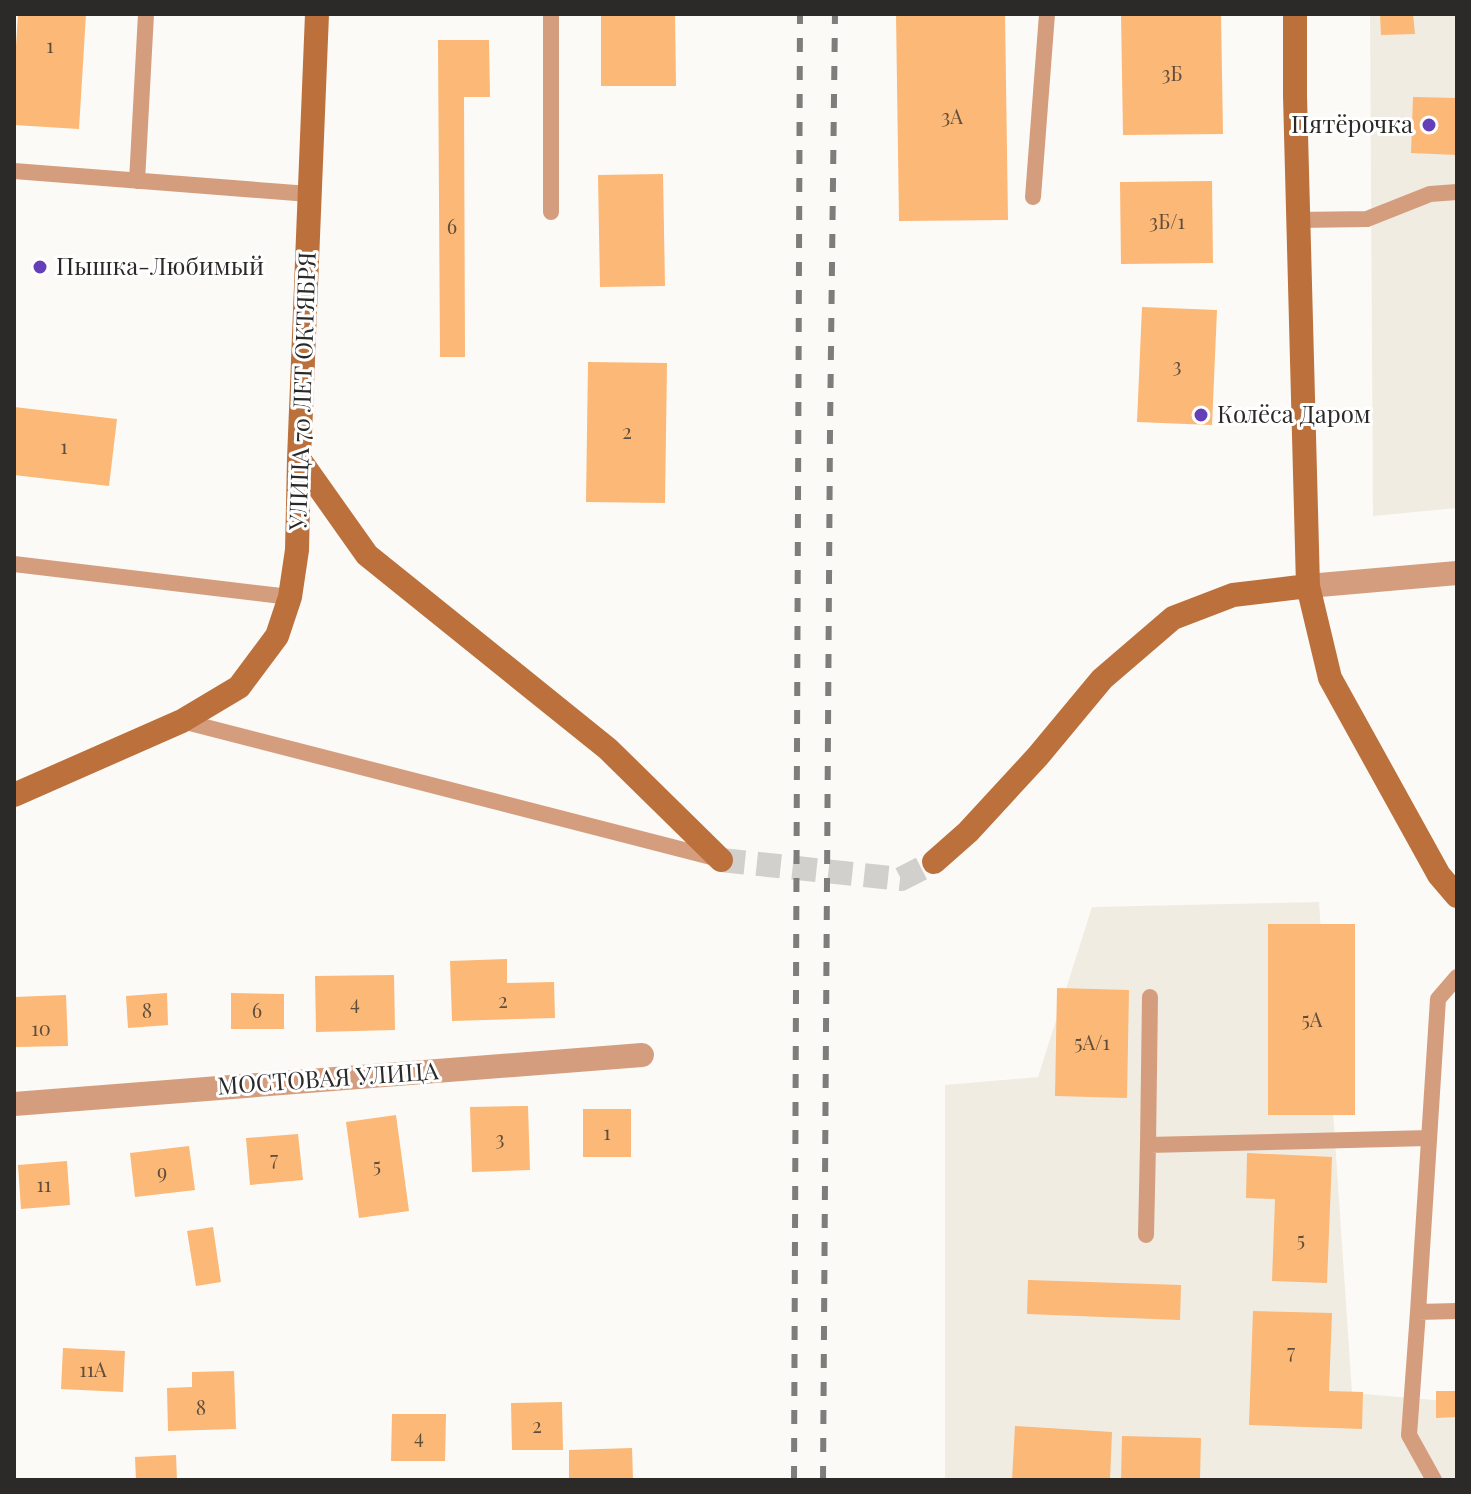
<svg xmlns="http://www.w3.org/2000/svg" width="1471" height="1494" font-family="'Playfair Display',serif">
	<style>
		.built { fill: #f1ece2 }
		.building { fill: #fbb876 }
		.lines { fill: none; stroke-linecap: round; stroke-linejoin: round }
		.secondary-tunnel { stroke: #d2d0cd; stroke-width: 24; stroke-dasharray: 24 12; stroke-linecap: butt }
		.lane { stroke: #d49e7e; stroke-width: 16 }
		.street { stroke: #d49e7e; stroke-width: 24 }
		.secondary { stroke: #bc703c; stroke-width: 24 }
		.rail { stroke: #7f7d7b; stroke-width: 6; stroke-dasharray: 14 14; stroke-linecap: butt }
		.poi-dot { fill: #643fb7; stroke: #fff; stroke-width: 3 }
		.labels { text-anchor: middle; stroke-width: 6; stroke-linejoin: round; paint-order: stroke }
		.number-label { font-size: 20px; fill: #5f4e3c }
		.poi-label { font-size: 24px; fill: #2b2a29; stroke: #fff; text-anchor: start }
		.street-label { font-size: 24px; fill: #2b2a29; stroke: #fff }
	</style>
	<rect width="100%" height="100%" fill="#fcfaf6"/>
	<path class="built" d="M1370,14H1457V508L1373,516Z
		M1319,902L1352,1393L1457,1402V1480H945V1085L1038,1077L1092,907Z"/>
	<path class="building" d="M18,14H86L79,129L14,125V78Z
		M601,14H675L676,86H601Z
		M896,14H1005L1008,220L899,221Z
		M1121,14H1221L1223,134L1123,135Z
		M1380,14H1413L1415,34L1381,35Z
		M438,40H489L490,97H464L465,357H440Z
		M1413,97L1457,98V155L1411,153Z
		M663,174L665,286L600,287L598,175Z
		M1212,181L1213,263L1121,264L1120,182Z
		M1142,307L1217,310L1212,425L1137,422Z
		M588,362L667,363L665,503L586,502Z
		M14,407L117,419L109,486L14,475Z
		M1268,924H1355V1115H1268Z
		M507,959V983L554,982L555,1018L452,1021L450,961Z
		M394,975L395,1030L316,1032L315,976Z
		M1057,988L1129,990L1127,1098L1055,1096Z
		M167,993L168,1025L128,1028L126,996Z
		M231,993L284,994V1029H231Z
		M66,995L68,1046L15,1047L14,997Z
		M528,1106L530,1170L472,1172L470,1107Z
		M583,1109H631V1157H583Z
		M396,1115L409,1211L359,1218L346,1122Z
		M298,1134L303,1180L250,1185L246,1138Z
		M189,1146L195,1190L135,1197L130,1153Z
		M1247,1153L1332,1157L1327,1283L1272,1281L1275,1199L1246,1198Z
		M67,1161L70,1205L21,1209L18,1165Z
		M213,1227L221,1282L196,1286L187,1231Z
		M1028,1280L1181,1285L1180,1320L1027,1314Z
		M1253,1311L1332,1313L1329,1391L1363,1392L1362,1429L1249,1425Z
		M63,1348L125,1351L123,1392L61,1389Z
		M234,1371L236,1429L168,1431L167,1388L192,1387V1372Z
		M1436,1391H1457V1417L1436,1418Z
		M562,1402L563,1450H512L511,1403Z
		M392,1414H446L445,1461H391Z
		M1015,1426L1112,1432L1110,1480H1012Z
		M1122,1436L1201,1438L1200,1480H1121Z
		M632,1448L633,1480H569V1450Z
		M176,1455L177,1480H136L135,1457Z"/>
	<g class="lines">
		<path class="secondary-tunnel" d="M721,860L901,879L934,862"/>
		<path class="lane" d="M551,14V212
			M14,171L309,194
			M137,181L146,14
			M1033,197L1047,14
			M1298,220L1367,219L1430,194L1457,192
			M14,564L290,597
			M182,721L715,858
			M1457,977L1438,999L1418,1312L1457,1311
			M1148,1145L1150,997
			M1146,1235L1148,1145L1429,1138
			M1418,1312L1409,1435L1434,1480"/>
		<path class="street" d="M1308,586L1457,573
			M14,1104L642,1055"/>
		<path class="secondary" d="M1295,14V96L1308,586L1330,678L1439,875L1457,896
			M299,459L367,555L608,749L721,860
			M14,795L182,721L239,687L277,636L290,597L297,550L299,459L317,14
			M934,862L968,832L1038,756L1102,679L1173,618L1233,595L1308,586"/>
		<path class="rail" d="M794,1480L800,14
			M823,1480L830,431L835,14"/>
	</g>
	<g class="poi-dot">
		<circle cx="1429" cy="125" r="8"/>
		<circle cx="40" cy="267" r="8"/>
		<circle cx="1201" cy="415" r="8"/>
	</g>
	<g class="labels">
		<g class="number-label">
			<text x="50" y="53">1</text>
			<text x="1172" y="81">3Б</text>
			<text x="952" y="124">3А</text>
			<text x="1167" y="229">3Б/1</text>
			<text x="452" y="234">6</text>
			<text x="1177" y="373">3</text>
			<text x="627" y="439">2</text>
			<text x="64" y="454">1</text>
			<text x="503" y="1008">2</text>
			<text x="355" y="1010">4</text>
			<text x="147" y="1018">8</text>
			<text x="257" y="1018">6</text>
			<text x="1312" y="1027">5А</text>
			<text x="41" y="1036">10</text>
			<text x="1092" y="1050">5А/1</text>
			<text x="607" y="1140">1</text>
			<text x="500" y="1146">3</text>
			<text x="274" y="1166">7</text>
			<text x="377" y="1173">5</text>
			<text x="162" y="1179">9</text>
			<text x="44" y="1192">11</text>
			<text x="1301" y="1247">5</text>
			<text x="1291" y="1359">7</text>
			<text x="93" y="1377">11А</text>
			<text x="201" y="1415">8</text>
			<text x="537" y="1433">2</text>
			<text x="419" y="1444">4</text>
		</g>
		<g class="poi-label">
			<text x="1413" y="133" text-anchor="end">Пятёрочка</text>
			<text x="56" y="275">Пышка-Любимый</text>
			<text x="1217" y="423">Колёса Даром</text>
		</g>
		<g class="street-label">
			<text transform="translate(303 391) rotate(-88)" y="8">УЛИЦА 70 ЛЕТ ОКТЯБРЯ</text>
			<text transform="translate(328 1079) rotate(-4)" y="8">МОСТОВАЯ УЛИЦА</text>
		</g>
	</g>
	<rect width="1471" height="1494" fill="none" stroke="#2b2a29" stroke-width="32"/>
</svg>
